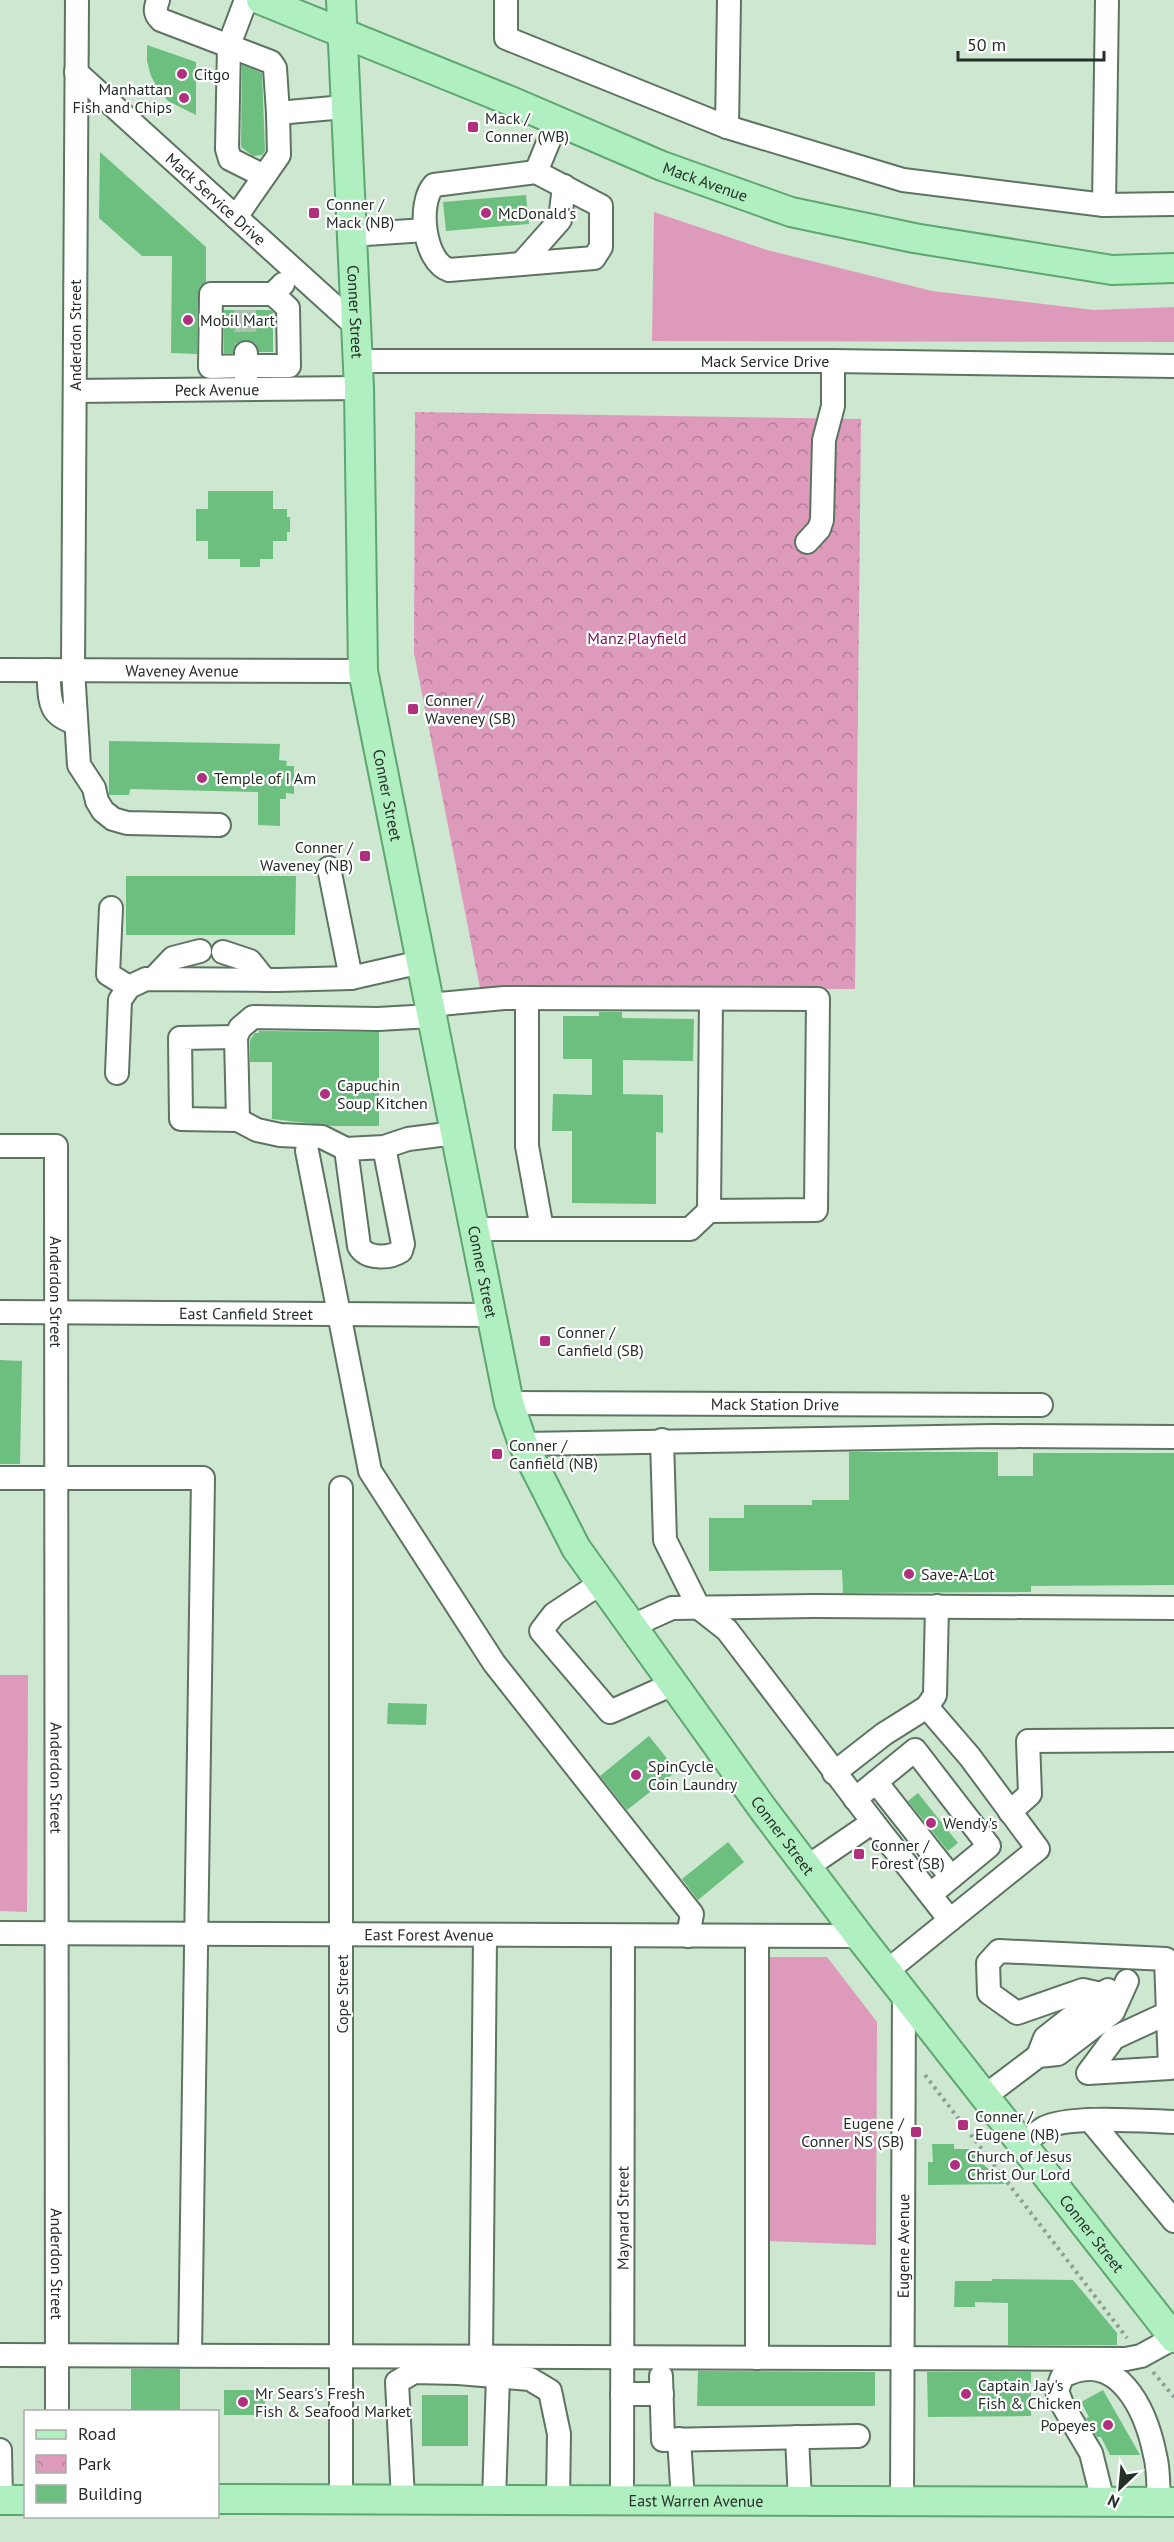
<svg xmlns="http://www.w3.org/2000/svg" width="1174" height="2542" font-family="'PT Sans',sans-serif">
	<style>
		.grass { fill: #dd9abb }
		.park { fill: url(#park-crowns) }
		.building { fill: #6dbf80 }
		.lines { fill: none; stroke-linecap: round; stroke-linejoin: round }
		.minor-tunnel { stroke: #abc2af; stroke-width: 22; stroke-dasharray: 22 11; stroke-linecap: butt }
		.minor-casing { stroke: #5d7461; stroke-width: 26 }
		.major-casing { stroke: #5ea66f; stroke-width: 32 }
		.path { stroke: #8ca090; stroke-width: 4; stroke-dasharray: 3 4.5; stroke-linecap: butt }
		.minor { stroke: #fff; stroke-width: 22 }
		.major { stroke: #b0f0c0; stroke-width: 28 }
		.poi-dot { fill: #b0307d; stroke: #fff; stroke-width: 2 }
		.labels { text-anchor: middle; dominant-baseline: central; stroke-width: 4.5; stroke-linejoin: round; paint-order: stroke }
		.poi-label { font-size: 16px; fill: #252f27; stroke: #fff; text-anchor: start }
		.street-label { font-size: 16px; fill: #252f27; stroke: #fff }
		.park-label { font-size: 16px; fill: #7b1355; stroke: #fff }
	</style>
	<defs>
		<pattern id="park-crowns" width="20" height="18" patternUnits="userSpaceOnUse" patternTransform="scale(1.5)"><rect width="20" height="18" fill="#dd9abb"/><path d="M2 6a3 3 0 1 1 6 0M12 15a3 3 0 1 1 6 0" fill="none" stroke="#b37e98"/></pattern>
	</defs>
	<rect width="100%" height="100%" fill="#cde7d1"/>
	<path class="grass" d="M654,212L767,250L932,291L1094,310L1174,307V342L652,341Z
		M0,1675H28L27,1912L0,1911Z
		M767,1957H827L877,2022L876,2245L767,2241Z"/>
	<path class="park" d="M415,412L861,419L855,989L480,988L414,653Z"/>
	<path class="building" d="M147,45L196,62V115L168,101L158,89L151,76L147,61Z
		M242,65L262,73L265,151L262,155L253,156L241,147Z
		M100,152L206,247V282L200,287L198,294L197,354L171,353L172,256H142L99,218Z
		M526,195L529,224L446,231L443,202Z
		M224,310H270L273,312V352H259L253,342L245,340L235,346L233,353H224Z
		M208,491H273V509H287V517H290V532H287V541H273V559H260V567H240V559H208V541H196V509H208Z
		M109,741L280,744L279,760L287,761L286,766H294V794L286,793V799H280V826L258,825V792L130,789L129,795H109Z
		M126,876H296L295,935H126Z
		M599,1012H622V1018L694,1019L693,1061L623,1060V1094L663,1095V1133L656,1132V1204L572,1203V1131H552L553,1094L592,1095V1059H563V1016H599Z
		M259,1031L379,1032V1126H331L272,1119V1062H250V1040L255,1033H259Z
		M0,1360L22,1361L20,1464H0Z
		M849,1452H998V1476H1033V1453H1174V1585L1031,1586V1592L843,1593L842,1570L709,1571V1518H744V1505H812V1500H849Z
		M388,1703L427,1704L426,1725L387,1724Z
		M649,1736L677,1771L627,1810L600,1776Z
		M918,1793L958,1843L948,1851L908,1801Z
		M728,1842L744,1862L698,1900L682,1879Z
		M932,2144H954V2149H972L983,2164L1005,2184L928,2185V2162H933Z
		M992,2279L1073,2280L1117,2333V2345H1008V2303L975,2302V2307H954L955,2281H992Z
		M131,2369H180V2410L131,2411Z
		M698,2371L875,2372V2406H697Z
		M927,2372H1031V2416L928,2417Z
		M224,2390H265V2415H224Z
		M1103,2390L1140,2455H1110L1101,2437H1097L1086,2418L1089,2417L1081,2402Z
		M422,2395H468V2446H422Z"/>
	<g class="lines">
		<path class="minor-tunnel" d="M245,310L246,353"/>
		<g class="minor-casing">
			<g id="minor">
				<path d="M77,0L73,670L79,765L94,788L97,801L103,811L113,819L127,823L219,825"/>
				<path d="M158,0C155,9 154,13 161,20L271,62L275,68L278,113L344,107"/>
				<path d="M246,0L229,45L227,149L230,159L264,176"/>
				<path d="M506,0V38L727,127L903,180L1104,205L1174,204"/>
				<path id="s1" d="M76,72L355,325"/>
				<path d="M727,127L729,0"/>
				<path d="M536,172L601,206V247L594,258L449,270C424,262 417,203 434,185Z"/>
				<path d="M536,172L557,121"/>
				<path d="M1104,205L1107,0"/>
				<path d="M236,217L279,155L278,113"/>
				<path d="M351,235L425,230"/>
				<path d="M521,264L560,220L564,186"/>
				<path d="M246,353V366L210,367L211,294H273"/>
				<path id="s2" d="M357,361H833L1174,366"/>
				<path d="M246,382V366H289L288,308L273,294L283,284"/>
				<path id="s3" d="M75,391L359,388"/>
				<path d="M807,542L819,529L822,520L824,440L833,406V361"/>
				<path id="s4" d="M0,670L363,671"/>
				<path d="M48,670C51,698 45,714 76,723"/>
				<path d="M329,868L351,978"/>
				<path d="M111,908L108,974L129,987"/>
				<path d="M223,952L250,961L265,980"/>
				<path d="M154,978L173,958L200,951"/>
				<path d="M527,998V1146L542,1229"/>
				<path d="M429,1005L504,998L818,999L816,1210L709,1211L690,1229H474"/>
				<path d="M236,1037L180,1038L181,1119L238,1120L257,1130L280,1135L322,1137L346,1149"/>
				<path d="M117,1073L120,1000L129,987L146,979L278,980L351,978L421,962"/>
				<path d="M238,1120L236,1037L240,1028L253,1017L378,1019L431,1016"/>
				<path id="s5" d="M0,1146H56L57,2412"/>
				<path d="M384,1147L403,1244L401,1251C389,1259 366,1259 359,1246L346,1149L384,1147L408,1139L455,1133"/>
				<path d="M307,1151L370,1471L494,1663L692,1914L688,1936"/>
				<path d="M709,1211L711,999"/>
				<path id="s6" d="M0,1312L491,1315"/>
				<path id="s7" d="M509,1403L1041,1405"/>
				<path d="M662,1440L665,1540L699,1608L727,1630L873,1822"/>
				<path d="M523,1444L994,1436L1174,1437"/>
				<path d="M0,1478H203L190,2354"/>
				<path d="M601,1583L554,1614L541,1631L610,1712L673,1684"/>
				<path d="M632,1626L672,1608L814,1606L1174,1608"/>
				<path d="M927,1707L935,1695L937,1606"/>
				<path d="M834,1773L884,1734L927,1707L970,1757L1038,1849L950,1920"/>
				<path d="M876,1782L951,1877"/>
				<path d="M855,1799L915,1750L989,1846L931,1894"/>
				<path d="M1010,1812L1030,1794L1028,1741L1174,1740"/>
				<path d="M807,1867L873,1822L950,1920L887,1971"/>
				<path id="s8" d="M0,1933L859,1936"/>
				<path d="M1101,1994L1083,1990L1017,2013L989,1993L988,1963L999,1951L1166,1959L1170,2068L1088,2073L1114,2038L1168,2013"/>
				<path d="M1038,2056L1045,2038L1101,1994L1108,1990"/>
				<path d="M985,2096L1038,2056L1058,2054L1113,2012L1127,1981"/>
				<path d="M1090,2120L1174,2221"/>
				<path d="M1022,2145C1029,2139 1037,2132 1044,2128C1068,2115 1144,2121 1174,2122"/>
				<path d="M0,2355L1126,2359L1141,2356L1174,2338"/>
				<path d="M481,2357L485,1937"/>
				<path d="M757,2358V1936"/>
				<path d="M661,2376L663,2440L858,2436"/>
				<path d="M622,2394H662"/>
				<path d="M797,2437L800,2500"/>
				<path d="M679,2439L683,2500"/>
				<path d="M0,2450L1,2500"/>
				<path d="M341,2499V1488"/>
				<path d="M403,2499L397,2382L414,2372L458,2373L530,2379L550,2391L559,2434L558,2500"/>
				<path d="M494,2500L498,2376"/>
				<path id="s9" d="M622,2500L623,1936"/>
				<path id="s10" d="M902,2501L904,1992"/>
				<path d="M1103,2501L1091,2453L1062,2404L1057,2391L1062,2377C1117,2346 1146,2410 1155,2455C1159,2470 1158,2486 1159,2502"/>
			</g>
		</g>
		<g class="major-casing">
			<g id="major">
				<path id="s11" d="M261,0L513,102L662,166L791,212L914,238L1112,270L1174,268"/>
				<path id="s12" d="M341,0L359,388L363,671L509,1403L523,1444L576,1548L763,1809L859,1936L1174,2338"/>
				<path id="s13" d="M218,2499L1174,2502"/>
				<path d="M0,2500H26"/>
			</g>
		</g>
		<path class="path" d="M925,2075L1127,2338
			M1153,2372L1174,2397"/>
		<use href="#minor" class="minor"/>
		<use href="#major" class="major"/>
	</g>
	<g class="poi-dot">
		<circle cx="182" cy="74" r="6"/>
		<circle cx="184" cy="98" r="6"/>
		<rect x="467" y="121" width="12" height="12" rx="3"/>
		<rect x="308" y="207" width="12" height="12" rx="3"/>
		<circle cx="486" cy="213" r="6"/>
		<circle cx="188" cy="320" r="6"/>
		<rect x="407" y="703" width="12" height="12" rx="3"/>
		<circle cx="202" cy="778" r="6"/>
		<rect x="359" y="850" width="12" height="12" rx="3"/>
		<circle cx="325" cy="1094" r="6"/>
		<rect x="539" y="1335" width="12" height="12" rx="3"/>
		<rect x="491" y="1448" width="12" height="12" rx="3"/>
		<circle cx="909" cy="1574" r="6"/>
		<circle cx="636" cy="1775" r="6"/>
		<circle cx="931" cy="1823" r="6"/>
		<rect x="853" y="1848" width="12" height="12" rx="3"/>
		<rect x="957" y="2119" width="12" height="12" rx="3"/>
		<rect x="910" y="2126" width="12" height="12" rx="3"/>
		<circle cx="955" cy="2165" r="6"/>
		<circle cx="966" cy="2394" r="6"/>
		<circle cx="243" cy="2402" r="6"/>
		<circle cx="1108" cy="2425" r="6"/>
	</g>
	<g class="labels">
		<g class="poi-label">
			<text x="194" y="74">Citgo</text>
			<text x="172" y="89" text-anchor="end">Manhattan<tspan x="172" dy="18">Fish and Chips</tspan></text>
			<text x="485" y="118">Mack /<tspan x="485" dy="18">Conner (WB)</tspan></text>
			<text x="326" y="204">Conner /<tspan x="326" dy="18">Mack (NB)</tspan></text>
			<text x="498" y="213">McDonald's</text>
			<text x="200" y="320">Mobil Mart</text>
			<text x="425" y="700">Conner /<tspan x="425" dy="18">Waveney (SB)</tspan></text>
			<text x="214" y="778">Temple of I Am</text>
			<text x="353" y="847" text-anchor="end">Conner /<tspan x="353" dy="18">Waveney (NB)</tspan></text>
			<text x="337" y="1085">Capuchin<tspan x="337" dy="18">Soup Kitchen</tspan></text>
			<text x="557" y="1332">Conner /<tspan x="557" dy="18">Canfield (SB)</tspan></text>
			<text x="509" y="1445">Conner /<tspan x="509" dy="18">Canfield (NB)</tspan></text>
			<text x="921" y="1574">Save-A-Lot</text>
			<text x="648" y="1766">SpinCycle<tspan x="648" dy="18">Coin Laundry</tspan></text>
			<text x="943" y="1823">Wendy's</text>
			<text x="871" y="1845">Conner /<tspan x="871" dy="18">Forest (SB)</tspan></text>
			<text x="975" y="2116">Conner /<tspan x="975" dy="18">Eugene (NB)</tspan></text>
			<text x="904" y="2123" text-anchor="end">Eugene /<tspan x="904" dy="18">Conner NS (SB)</tspan></text>
			<text x="967" y="2156">Church of Jesus<tspan x="967" dy="18">Christ Our Lord</tspan></text>
			<text x="978" y="2385">Captain Jay's<tspan x="978" dy="18">Fish &amp; Chicken</tspan></text>
			<text x="255" y="2393">Mr Sears's Fresh<tspan x="255" dy="18">Fish &amp; Seafood Market</tspan></text>
			<text x="1096" y="2425" text-anchor="end">Popeyes</text>
		</g>
		<g class="street-label">
			<text stroke="none"><textPath href="#s11" startOffset="480">Mack Avenue</textPath></text>
			<text stroke="none"><textPath href="#s1" startOffset="189">Mack Service Drive</textPath></text>
			<text stroke="none"><textPath href="#s12" startOffset="312">Conner Street</textPath></text>
			<text transform="translate(75 335) rotate(-90)">Anderdon Street</text>
			<text stroke="none"><textPath href="#s2" startOffset="408">Mack Service Drive</textPath></text>
			<text stroke="none"><textPath href="#s3" startOffset="142">Peck Avenue</textPath></text>
			<text stroke="none"><textPath href="#s4" startOffset="182">Waveney Avenue</textPath></text>
			<text stroke="none"><textPath href="#s12" startOffset="798">Conner Street</textPath></text>
			<text stroke="none"><textPath href="#s12" startOffset="1284">Conner Street</textPath></text>
			<text stroke="none"><textPath href="#s5" startOffset="202">Anderdon Street</textPath></text>
			<text stroke="none"><textPath href="#s6" startOffset="246">East Canfield Street</textPath></text>
			<text stroke="none"><textPath href="#s7" startOffset="266">Mack Station Drive</textPath></text>
			<text stroke="none"><textPath href="#s5" startOffset="688">Anderdon Street</textPath></text>
			<text stroke="none"><textPath href="#s12" startOffset="1932">Conner Street</textPath></text>
			<text stroke="none"><textPath href="#s8" startOffset="429">East Forest Avenue</textPath></text>
			<text transform="translate(342 1994) rotate(-90)">Cope Street</text>
			<text stroke="none"><textPath href="#s9" startOffset="282">Maynard Street</textPath></text>
			<text stroke="none"><textPath href="#s12" startOffset="2436">Conner Street</textPath></text>
			<text stroke="none"><textPath href="#s10" startOffset="255">Eugene Avenue</textPath></text>
			<text stroke="none"><textPath href="#s5" startOffset="1174">Anderdon Street</textPath></text>
			<text stroke="none"><textPath href="#s13" startOffset="478">East Warren Avenue</textPath></text>
		</g>
		<g class="park-label">
			<text x="637" y="638">Manz Playfield</text>
		</g>
	</g>
	<rect x="24" y="2410" width="195" height="108" fill="#ffffff" stroke="#a8aca9" stroke-width="1.5"/>
	<rect x="36" y="2430" width="30" height="9" fill="#b0f0c0" stroke="#a8aca9" stroke-width="1.5"/>
	<text x="78" y="2440" font-size="18" fill="#252f27">Road</text>
	<rect x="36" y="2455" width="30" height="18" fill="url(#park-crowns)" stroke="#a8aca9" stroke-width="1.5"/>
	<text x="78" y="2470" font-size="18" fill="#252f27">Park</text>
	<rect x="36" y="2485" width="30" height="18" fill="#6dbf80" stroke="#a8aca9" stroke-width="1.5"/>
	<text x="78" y="2500" font-size="18" fill="#252f27">Building</text>
	<g transform="translate(1120 2488) rotate(206)" stroke="#ffffff" stroke-width="4.5" paint-order="stroke">
	<path d="M0-4.5L10 22L0 15L-10 22Z" fill="#252f27"/>
	<text y="-9" font-size="16" font-weight="bold" text-anchor="middle" fill="#252f27">N</text>
	</g>
	<path d="M958 51v9h146v-9" fill="none" stroke="#252f27" stroke-width="3"/>
	<text x="967" y="51" font-size="18" fill="#252f27" stroke="#ffffff" stroke-width="4.5" paint-order="stroke">50 m</text>
</svg>
